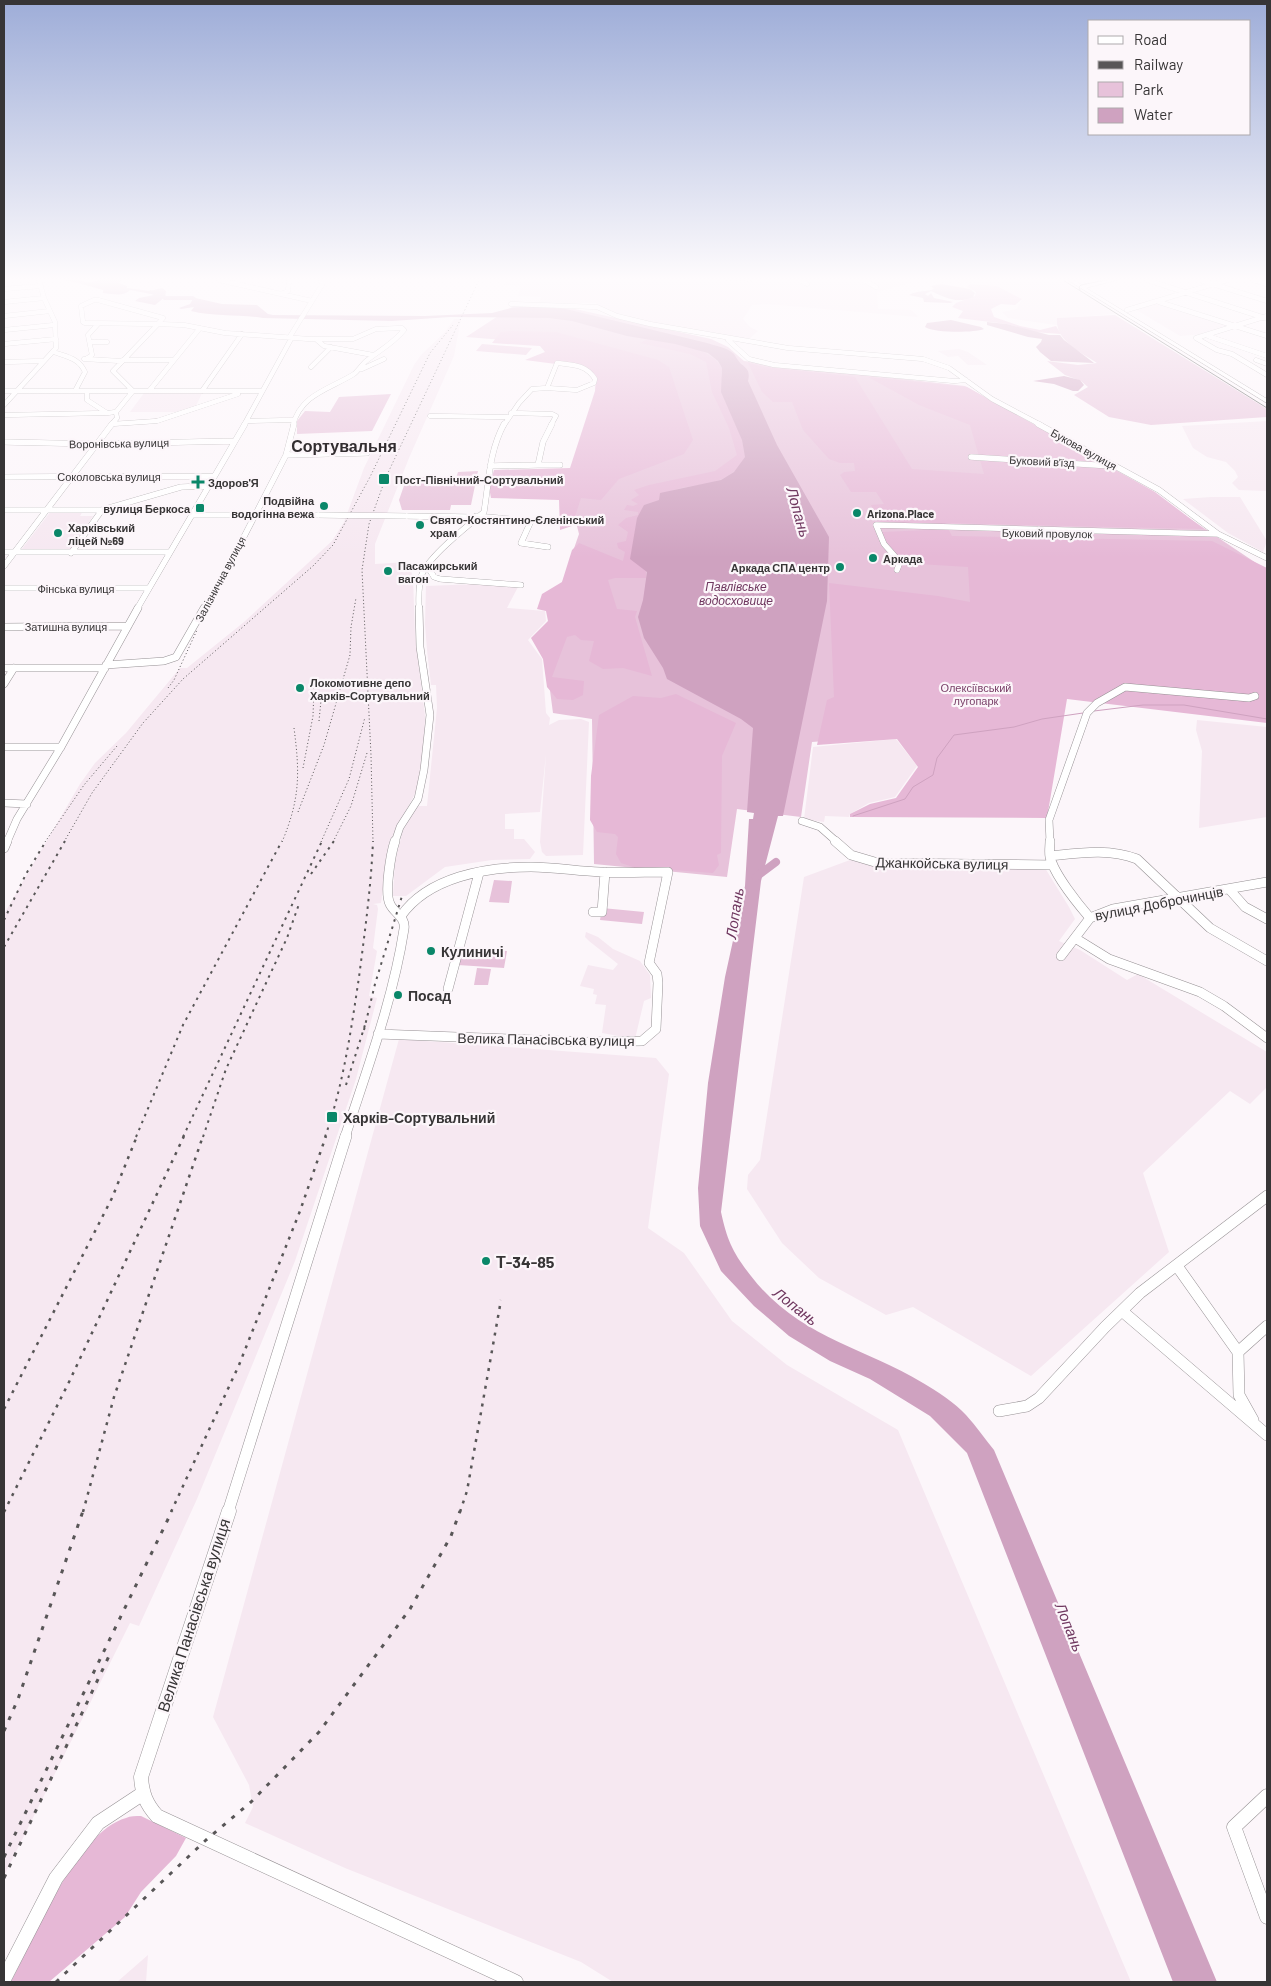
<svg xmlns="http://www.w3.org/2000/svg" width="1271" height="1986" font-family="Barlow,sans-serif">
	<style>
		.built { fill: #f6e8f1 }
		.green { fill: #e7c2da }
		.forest { fill: #e6b8d6 }
		.water { fill: #cfa2c0 }
		.lines { fill: none; stroke-linecap: round; stroke-linejoin: round }
		.stream { stroke: #cfa2c0; stroke-width: 1 }
		.canal { stroke: #cfa2c0; stroke-width: 8 }
		.river { fill: #cfa2c0; fill-rule: evenodd }
		.minor-far5-casing { stroke: #969194; stroke-width: 5 }
		.minor-far4-casing { stroke: #969194; stroke-width: 6 }
		.minor-far3-casing { stroke: #969194; stroke-width: 8 }
		.minor-far2-casing { stroke: #969194; stroke-width: 10 }
		.minor-far1-casing { stroke: #969194; stroke-width: 12 }
		.minor-casing { stroke: #969194; stroke-width: 15 }
		.major-casing { stroke: #969194; stroke-width: 1 }
		.minor-far5 { stroke: #fff; stroke-width: 4.5 }
		.minor-far4 { stroke: #fff; stroke-width: 5.5 }
		.minor-far3 { stroke: #fff; stroke-width: 7 }
		.minor-far2 { stroke: #fff; stroke-width: 9 }
		.minor-far1 { stroke: #fff; stroke-width: 11 }
		.minor { stroke: #fff; stroke-width: 14 }
		.major { fill: #fff; fill-rule: evenodd }
		.tram { stroke: #585657; stroke-width: 1 }
		.rail-far3 { stroke: #585657; stroke-width: 1; stroke-dasharray: 1 2.5; stroke-linecap: butt }
		.rail-far2 { stroke: #585657; stroke-width: 2; stroke-dasharray: 2.5 5; stroke-linecap: butt }
		.rail-far1 { stroke: #585657; stroke-width: 2.5; stroke-dasharray: 3 6; stroke-linecap: butt }
		.rail { stroke: #585657; stroke-width: 3; stroke-dasharray: 4 8; stroke-linecap: butt }
		.minor-bridge-casing { stroke: #969194; stroke-width: 6; stroke-linecap: butt }
		.minor-bridge { stroke: #fff; stroke-width: 5.5 }
		.poi-dot { fill: #0a8769; stroke: #fcf6fa; stroke-width: 2 }
		.labels { text-anchor: middle; dominant-baseline: central; stroke-width: 4.5; stroke-linejoin: round; paint-order: stroke }
		.far-street-label { font-size: 11px; fill: #373536; stroke: #fcf6fa }
		.far-poi-label { font-size: 11px; font-weight: bold; fill: #373536; stroke: #fcf6fa; text-anchor: start }
		.far-park-label { font-size: 11px; fill: #7a4169; stroke: #fcf6fa }
		.far-water-label { font-size: 12px; font-style: italic; fill: #6f375f; stroke: #fcf6fa }
		.street-label { font-size: 14px; fill: #373536; stroke: #fcf6fa }
		.poi-label { font-size: 14px; font-weight: bold; fill: #373536; stroke: #fcf6fa; text-anchor: start }
		.water-label { font-size: 15px; font-style: italic; fill: #6f375f; stroke: #fcf6fa }
		.far-district-label { font-size: 16px; font-weight: bold; fill: #322d30; stroke: #fcf6fa }
		.near-poi-label { font-size: 16px; font-weight: bold; fill: #373536; stroke: #fcf6fa; text-anchor: start }
		.near-street-label { font-size: 16px; fill: #373536; stroke: #fcf6fa }
	</style>
	<rect width="100%" height="100%" fill="#fcf6fa"/>
	<path class="built" d="M505,280H922L877,292L878,309L911,310L918,316L917,317L767,304L752,305L743,319L750,327L758,331L750,338H741L657,324L616,313L600,307L596,303H539L541,297L518,296L521,286L503,285Z
		M950,280H1061L1115,314L1057,318L1061,324L1056,325L1008,318L1002,312L1017,309L1022,299L998,286Z
		M1158,303L1231,326L1204,334L1180,336L1135,309Z
		M454,319H461L454,356L409,458L375,544V564L408,562L413,577L415,636L425,716L424,752L422,772L417,790L389,843L381,903L373,904L377,905L378,909L373,948L377,951L369,996L377,998L356,1079L295,1261L197,1499L139,1626L130,1623L4,1876V914L80,784L95,763L126,733L180,668H187L244,622L332,541L344,522L364,468L414,365L421,355L445,332Z
		M959,349L968,352L987,365H968L958,356L948,357L938,351Z
		M144,393H202L196,406L176,412H130Z
		M1267,421V491L1239,490L1232,483L1238,477L1235,471L1226,462L1207,457L1193,448L1182,426Z
		M1211,497H1240L1267,541L1263,552L1228,533L1183,499Z
		M51,511H83L80,516H93L69,551L21,550Z
		M478,584L518,587L507,608L545,611L546,621L528,640L542,659L546,713L550,718L549,725L559,720L581,719L589,722L583,855L546,856L542,852L540,842L546,754L540,812L505,814V829H514V839H524L535,852L530,859L492,860L445,867L406,896H393L395,861L403,830L417,806H427L437,708L436,685H431L427,650L425,624L426,586Z
		M1197,720L1267,727V817L1199,828L1202,751L1196,730Z
		M896,739L917,766L895,797L869,803L850,814L849,817L825,816L824,822L804,819L813,747Z
		M850,860L885,867L1045,868L1069,907L1075,919L1059,941L1080,950L1127,980L1138,974L1267,1052V1087L1250,1104L1230,1091L1143,1173L1169,1252L1031,1376L913,1307L886,1315L819,1278L782,1243L747,1189L748,1175L760,1160L804,877Z
		M586,932L598,937L613,949L640,961L650,975L651,998L644,1001L635,1039L602,1033L606,1005L595,1004L597,995L593,994L594,989L580,986L588,965L613,970L618,964L589,941L585,937Z
		M399,1039L656,1058L669,1074L648,1228L684,1253L732,1321L787,1365L898,1430L1131,1982H613L581,1962L345,1868L245,1823L253,1807L249,1785L213,1717Z
		M148,1955L146,1982H117Z"/>
	<path class="green" d="M515,305L575,309L711,339L728,347L744,361L965,386L1150,492L1265,569L1267,574L1049,698L902,735L812,742L801,817L737,809L727,877L594,864L592,719L553,713L543,638L579,534L570,498L604,373L541,343L466,337Z
		M1115,315L1267,409V417L1151,425L1109,417L1074,395L1088,387L1081,381L1065,375L1047,361L1078,365L1097,363C1081,352 1055,341 1057,318Z
		M482,344L532,348L526,355L476,351Z
		M391,394L372,431L297,434V421L305,411L330,412L339,397Z
		M478,471L471,505H451L450,510H402L399,500L407,477L456,478L458,472Z
		M494,880L512,881L509,903L489,902Z
		M602,908L644,912L642,924L600,920Z
		M461,949L507,951L504,968L458,965Z
		M477,968L491,969L488,985H474Z"/>
	<path class="forest" d="M970,284L997,286L1022,299L1015,305L1001,304L991,309L994,317L1020,326L1040,330L1056,326L1061,334L1034,332L1007,324L958,318L963,311L952,307L956,303L975,296L976,292L967,287Z
		M512,331L556,332L658,360L669,367L693,440L684,454L619,479L601,500L581,498L572,526L560,530L559,500L491,498L489,487L494,470L570,468L595,391L596,376L579,367L525,360L545,352L540,346L492,343L501,332Z
		M648,339C673,344 708,345 722,368L721,375L742,440L745,457C742,462 738,469 733,472C712,490 680,481 659,498L660,500L644,505L646,578H615L608,580L617,609L637,611L635,617L652,676L623,668L603,669L589,661L594,641L581,640L575,635L567,637L552,677L584,681L583,695L573,700L557,699L547,687L543,659L531,638L548,621L546,611L537,609L542,594L562,582L572,550L579,543L623,561L625,552L618,548L617,543L626,541L628,532L618,525L626,518L638,515V512L624,510L627,505L633,506L638,504L631,500L639,495L634,490L649,485L715,471L737,455L729,428L712,392L706,362L690,354L640,343Z
		M748,363L765,367L855,377L912,469L984,474L970,425L919,405L868,377L967,387L1155,492L1204,529L945,523L952,536L1212,541L1267,568V723L1067,699L1047,818L850,817V814L870,804L896,798L918,767L897,739L817,745L827,700L834,697L829,583L938,596L970,602L968,567L919,564L901,560L881,534L882,532L929,530L927,526L885,525L880,522L871,505L884,504L876,492H851L840,475L844,472L855,471L854,463H840L829,459L803,430L792,402H773L762,392Z
		M676,694L736,723L722,756L721,853L717,855L719,865L713,873L633,867L621,863L616,854L618,837L615,834L597,832L590,820L591,776L599,715L633,696L661,698Z
		M141,1816L186,1838L176,1856L141,1892L125,1917L49,1982H11C34,1939 76,1832 126,1818C130,1816 136,1816 141,1816Z"/>
	<path class="water" d="M100,280H121L119,283L127,286V288L150,291L162,288L166,291L165,297L155,305L135,301L139,298L154,295L151,294L130,290C123,297 114,294 103,293V290L82,284Z
		M941,284L970,289L975,293L973,297C957,304 946,298 931,291L925,294L928,296L931,293L934,298L953,302L950,303L924,302L923,298L909,295C917,290 927,292 934,289L931,286Z
		M191,297L222,304L257,305L268,314L273,315L425,316L492,313L511,308L530,306L566,309L707,343C715,346 727,347 734,354C736,357 738,361 741,364C748,369 750,372 748,381L777,445L829,537L827,601L783,816H778L761,881L721,1212C727,1240 733,1253 751,1276C798,1337 861,1346 923,1383C937,1391 955,1403 966,1415C976,1426 985,1439 994,1450L1217,1982H1173L967,1453L930,1416L870,1379L830,1361L789,1336L754,1306L721,1271L700,1226L698,1188L708,1083L725,977L745,886L749,819H753L754,813L747,812L753,728L741,719L667,679L663,668L644,638L638,617L643,600L647,572L630,559L637,518L644,505L659,500L660,493L721,480L734,472L745,457L742,440L721,392L722,368L718,361L708,353L675,344L627,336L572,321L549,318L450,317L392,321L263,318C239,314 214,317 191,311L194,307L181,309L179,308L190,304L193,299L175,298Z
		M951,320L981,327L984,329C973,333 935,333 925,327L927,323Z
		M987,322L1007,324L1049,335H1060L1064,340L1094,363L1051,361L1040,352L1036,347L1041,342L1042,339L1028,337L987,325Z
		M1064,376L1080,380L1084,385L1078,391H1073L1054,384L1033,381Z"/>
	<g class="lines">
		<path class="stream" d="M1094,711L1143,705H1184L1267,719
			M853,816L905,799L913,787L933,775L937,758L954,735L1014,727L1042,719L1083,713"/>
		<path class="canal" d="M756,877L776,862"/>
		<path class="river" d="M63,280H77L101,285L98,287Z
			M150,290L163,293L166,296H193L196,298L193,300H164L159,295L148,293Z"/>
		<g class="minor-far5-casing">
			<path id="minor-far5" d="M219,280L312,301
				M800,280L807,284
				M864,280L876,287
				M1147,280L1265,318
				M1200,280L1267,301
				M1253,280L1267,284
				M4,289L40,286
				M281,294L288,291L289,280
				M94,300H98L163,318L158,324L85,323L83,322L81,306Z
				M4,302L44,298
				M1159,302L1267,336
				M511,304L597,307L617,316L650,324L788,348L923,359L949,368L992,399L1041,425
				M1127,310L1227,280
				M4,316L50,311
				M1267,316L1196,338L1217,350L1232,354L1267,375
				M158,324L184,325L225,333L309,339H353L376,329L402,328L404,330C393,344 378,351 365,362C361,366 358,371 354,374C330,389 301,394 293,425
				M4,330L54,325
				M1208,336L1267,356
				M289,338L322,285L321,280
				M317,340L324,346L373,355
				M728,340L749,359L774,365L954,381L966,380
				M90,342H107
				M4,344L56,339
				M54,352C67,357 79,358 85,372L75,391
				M84,359L121,361
				M86,359L92,355L88,335L98,324
				M123,360H173
				M1256,360L1267,364
				M4,362L44,361
				M557,363C572,365 586,364 595,379L594,383L577,390L547,388Z
				M311,367L331,347
				M362,369L384,359
				M4,391H261
				M87,391V400L107,413L116,412L117,418L111,425
				M149,391L200,328
				M202,391L242,334
				M4,405L56,348L55,322L44,298L39,280
				M116,412L133,391L113,371L158,324
				M511,413L552,414L556,416L551,425
				M4,415L107,413
				M430,416L507,417
				M247,421L294,420
				M112,424L157,421L238,394
				M244,425L291,339L289,338
				M504,425L519,403L532,389L547,388"/>
		</g>
		<g class="minor-far4-casing">
			<path id="minor-far4" d="M1038,424L1159,490L1218,534L1267,558
				M4,442L96,444L235,441
				M286,455L367,453
				M971,457L1111,466
				M538,465H560
				M490,466L538,465L543,442L552,424
				M4,477L214,476
				M4,510H102L71,553
				M102,510L181,487L208,486
				M191,515H319
				M406,516L469,517L473,521
				M476,516L531,521L521,543L548,547
				M4,552H169
				M4,566L112,424
				M428,567L434,577L440,579L521,585
				M897,570L900,562L884,544L876,525L1218,534
				M4,588H149
				M137,609L245,424
				M204,609L232,560L286,455L294,424
				M419,609C419,599 418,587 421,577C426,558 468,526 484,512C489,481 489,452 504,424"/>
		</g>
		<g class="minor-far3-casing">
			<path id="minor-far3" d="M4,627L128,626
				M106,665L164,661L176,657L204,608
				M4,668H105
				M4,684L14,668
				M4,747H61
				M4,803L27,804
				M802,821L820,827L837,842
				M7,842L17,819L61,747L138,608
				M395,842L400,827L418,799L424,770L430,715L420,647L419,608
				M1050,842L1049,820L1087,713L1097,703L1125,687L1249,698L1255,696"/>
		</g>
		<g class="minor-far2-casing">
			<path id="minor-far2" d="M835,841L851,855L878,863L1053,865
				M1050,841C1050,846 1049,852 1050,857C1054,874 1078,904 1090,918
				M4,848L7,841
				M1050,856C1079,853 1109,848 1137,859L1210,928L1267,961
				M1229,889L1245,907L1267,919
				M593,912H602L605,872
				M1090,918L1113,909L1267,882
				M1075,938L1109,959L1200,992L1224,1006L1267,1038
				M1061,956L1090,918
				M448,989L479,873
				M378,1034L586,1042L642,1041L656,1029L658,983L657,974L649,963L668,872C645,872 622,873 600,872C577,871 554,867 531,867C486,867 428,877 401,916
				M345,1137C367,1069 393,1000 404,929C406,917 394,913 390,904C384,893 391,853 395,841"/>
		</g>
		<g class="minor-far1-casing">
			<path id="minor-far1" d="M1177,1266L1238,1352L1239,1395L1253,1420
				M1122,1311L1267,1435
				M1238,1352L1267,1326
				M999,1411L1027,1406L1039,1398L1105,1327L1140,1293L1267,1196
				M228,1512L346,1136"/>
		</g>
		<g class="minor-casing">
			<path id="minor" d="M229,1511L141,1777C142,1793 146,1804 157,1816L516,1982
				M1267,1796L1234,1827L1267,1917
				M4,1979L56,1878L98,1823L142,1794"/>
		</g>
		<g class="major-casing">
			<path id="major" d="M1068,280H1073L1082,285L1108,280H1117L1086,288L1267,399V403Z"/>
		</g>
		<use href="#minor-far5" class="minor-far5"/>
		<use href="#minor-far4" class="minor-far4"/>
		<use href="#minor-far3" class="minor-far3"/>
		<use href="#minor-far2" class="minor-far2"/>
		<use href="#minor-far1" class="minor-far1"/>
		<use href="#minor" class="minor"/>
		<use href="#major" class="major"/>
		<path class="tram" d="M1063,280L1267,408
			M1080,290L1079,287L1081,285L1105,280"/>
		<path class="rail-far3" d="M726,280L753,281
			M168,688L174,680L197,630
			M319,721L322,690
			M303,768L313,716L314,688
			M298,812L324,745L350,655L351,627L356,598
			M45,842L84,785L117,746
			M64,842L92,793L143,723L183,679L313,566L333,545L370,477L430,353L453,325
			M282,842C300,799 300,774 294,728
			M321,842L349,779L365,717
			M333,842L351,806L367,753
			M373,842L371,755L362,570L369,524L386,477L479,280"/>
		<path class="rail-far2" d="M311,874L334,841
			M4,920L26,874L46,841
			M4,947L65,841
			M364,1030L375,984L402,896
			M346,1085L365,1025
			M136,1137L183,1025L282,841
			M183,1137L322,841
			M203,1137L226,1069L287,938L299,904
			M325,1137C343,1086 351,1031 359,977C365,931 371,887 373,841"/>
		<path class="rail-far1" d="M4,1409L112,1198L137,1136
			M4,1512L70,1380L184,1136
			M83,1512L114,1397L203,1136
			M171,1512L239,1365L300,1211L326,1136
			M460,1512L467,1491L501,1300"/>
		<path class="rail" d="M4,1731L18,1699L83,1511
			M4,1857L172,1511
			M4,1878L109,1656
			M56,1982L206,1840L251,1802L319,1732L410,1609L451,1536L460,1511"/>
		<g class="minor-bridge-casing">
			<path id="minor-bridge" d="M319,515L406,516"/>
		</g>
		<use href="#minor-bridge" class="minor-bridge"/>
	</g>
	<linearGradient id="sky" x2="0" y2="1"><stop stop-color="#9eadd8"/><stop offset="0.5" stop-color="#fefbfd"/><stop offset="1" stop-color="#fefbfd" stop-opacity="0"/></linearGradient>
	<rect width="1271" height="558" fill="url(#sky)"/>
	<g class="poi-dot">
		<rect x="378" y="473" width="12" height="12" rx="2.5"/>
		<path d="M195.5 474.5h5v5h5v5h-5v5h-5v-5h-5v-5h5z"/>
		<circle cx="324" cy="506" r="5"/>
		<rect x="195" y="503" width="10" height="10" rx="2.5"/>
		<circle cx="857" cy="513" r="5"/>
		<circle cx="420" cy="525" r="5"/>
		<circle cx="58" cy="533" r="5"/>
		<circle cx="873" cy="558" r="5"/>
		<circle cx="840" cy="567" r="5"/>
		<circle cx="388" cy="571" r="5"/>
		<circle cx="300" cy="688" r="5"/>
		<circle cx="431" cy="951" r="5"/>
		<circle cx="398" cy="995" r="5"/>
		<rect x="326" y="1111" width="12" height="12" rx="2.5"/>
		<circle cx="486" cy="1261" r="5"/>
	</g>
	<g class="labels">
		<g class="far-street-label">
			<text transform="translate(119 443) rotate(-1)">Воронівська вулиця</text>
			<text transform="translate(1084 449) rotate(29)">Букова вулиця</text>
			<text transform="translate(1042 461) rotate(3)">Буковий в'їзд</text>
			<text x="109" y="476">Соколовська вулиця</text>
			<text transform="translate(1047 533) rotate(1)">Буковий провулок</text>
			<text transform="translate(220 579) rotate(-62)">Залізнична вулиця</text>
			<text x="76" y="588">Фінська вулиця</text>
			<text x="66" y="626">Затишна вулиця</text>
		</g>
		<g class="far-poi-label">
			<text x="395" y="479">Пост-Північний-Сортувальний</text>
			<text x="208" y="482">Здоров'Я</text>
			<text x="314" y="500" text-anchor="end">Подвійна<tspan x="314" dy="13">водогінна вежа</tspan></text>
			<text x="190" y="508" text-anchor="end">вулиця Беркоса</text>
			<text x="867" y="513">Arizona.Place</text>
			<text x="430" y="519">Свято-Костянтино-Єленінський<tspan x="430" dy="13">храм</tspan></text>
			<text x="68" y="527">Харківський<tspan x="68" dy="13">ліцей №69</tspan></text>
			<text x="883" y="558">Аркада</text>
			<text x="398" y="565">Пасажирський<tspan x="398" dy="13">вагон</tspan></text>
			<text x="830" y="567" text-anchor="end">Аркада СПА центр</text>
			<text x="310" y="682">Локомотивне депо<tspan x="310" dy="13">Харків-Сортувальний</tspan></text>
		</g>
		<g class="far-park-label">
			<text x="976" y="687">Олексіївський<tspan x="976" dy="13">лугопарк</tspan></text>
		</g>
		<g class="far-water-label">
			<text x="736" y="586">Павлівське<tspan x="736" dy="14">водосховище</tspan></text>
		</g>
		<g class="street-label">
			<text transform="translate(942 863) rotate(1)">Джанкойська вулиця</text>
			<text transform="translate(1159 903) rotate(-11)">вулиця Доброчинців</text>
			<text transform="translate(546 1039) rotate(1)">Велика Панасівська вулиця</text>
		</g>
		<g class="poi-label">
			<text x="441" y="951">Кулиничі</text>
			<text x="408" y="995">Посад</text>
			<text x="343" y="1117">Харків-Сортувальний</text>
		</g>
		<g class="water-label">
			<text transform="translate(799 512) rotate(74)">Лопань</text>
			<text transform="translate(734 913) rotate(-81)">Лопань</text>
			<text transform="translate(796 1306) rotate(38)">Лопань</text>
			<text transform="translate(1070 1627) rotate(68)">Лопань</text>
		</g>
		<g class="far-district-label">
			<text x="344" y="445">Сортувальня</text>
		</g>
		<g class="near-poi-label">
			<text x="496" y="1261">Т-34-85</text>
		</g>
		<g class="near-street-label">
			<text transform="translate(193 1615) rotate(-72)">Велика Панасівська вулиця</text>
		</g>
	</g>
	<rect width="1271" height="1986" fill="none" stroke="#373536" stroke-width="10"/>
	<rect x="1088" y="20" width="162" height="115" fill="#fcf6fa" stroke="#ada9ac"/>
	<rect x="1098" y="36" width="25" height="8" fill="#ffffff" stroke="#ada9ac"/>
	<text x="1134" y="45" font-size="15" fill="#373536">Road</text>
	<rect x="1098" y="61" width="25" height="8" fill="#585657" stroke="#ada9ac"/>
	<text x="1134" y="70" font-size="15" fill="#373536">Railway</text>
	<rect x="1098" y="82" width="25" height="15" fill="#e7c2da" stroke="#ada9ac"/>
	<text x="1134" y="95" font-size="15" fill="#373536">Park</text>
	<rect x="1098" y="108" width="25" height="15" fill="#cfa2c0" stroke="#ada9ac"/>
	<text x="1134" y="120" font-size="15" fill="#373536">Water</text>
</svg>
